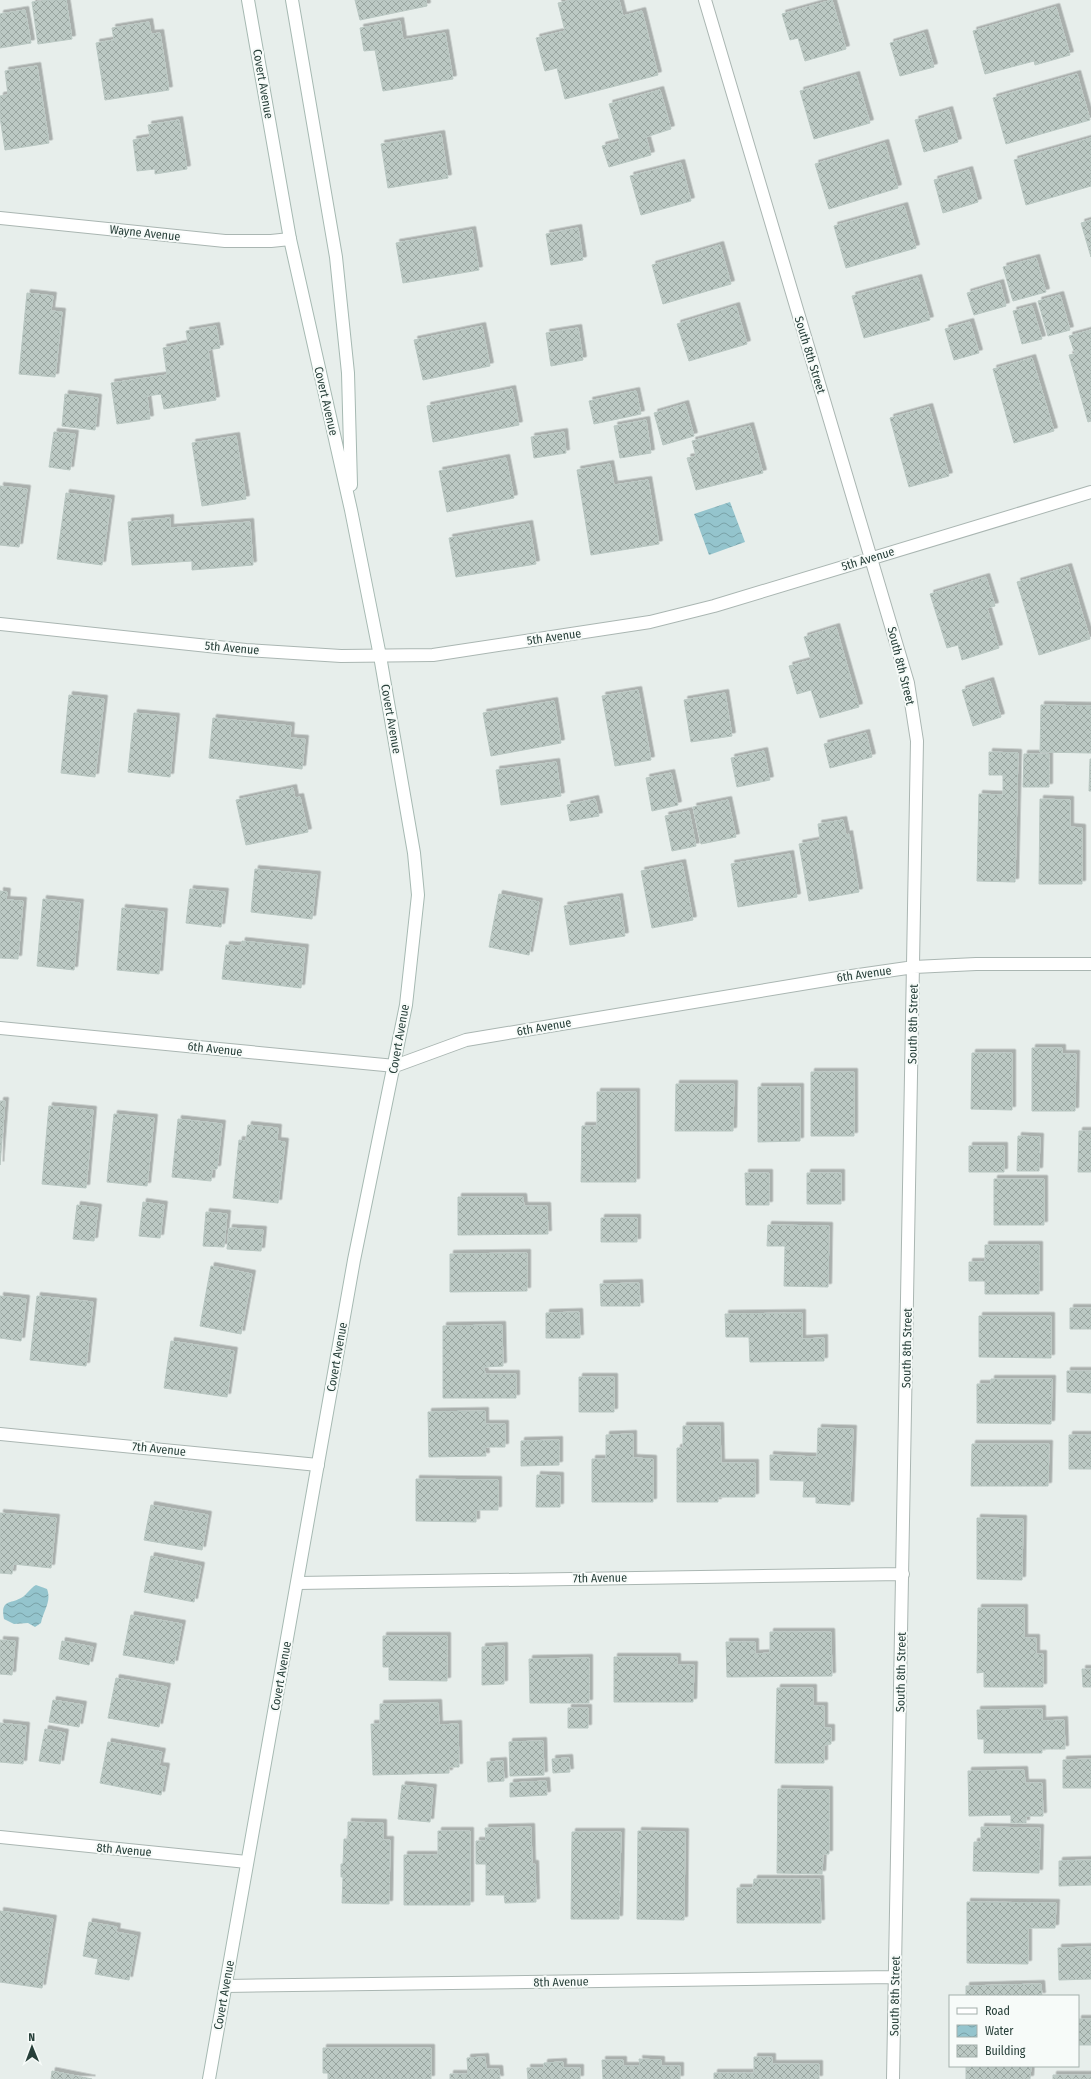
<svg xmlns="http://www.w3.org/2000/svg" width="1091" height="2079" font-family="'Fira Sans Condensed',sans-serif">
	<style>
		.water { fill: url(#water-waves) }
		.building { fill: url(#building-cross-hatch); stroke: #b9c7c2; filter: url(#shadow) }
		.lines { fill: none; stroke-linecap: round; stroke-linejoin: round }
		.minor-casing { stroke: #aab6b2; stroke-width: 14 }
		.secondary-casing { stroke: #a6b9b2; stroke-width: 14 }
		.minor { stroke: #fff; stroke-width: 12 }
		.secondary { stroke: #fff; stroke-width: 12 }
		.labels { text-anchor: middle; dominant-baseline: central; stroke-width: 4; stroke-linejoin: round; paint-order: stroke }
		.street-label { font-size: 12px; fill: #273f39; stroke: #f7fbf9 }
	</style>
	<defs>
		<pattern id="water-waves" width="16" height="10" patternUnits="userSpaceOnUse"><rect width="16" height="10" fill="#94c4cd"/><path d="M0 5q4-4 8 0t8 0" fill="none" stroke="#79a1a7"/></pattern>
		<pattern id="building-cross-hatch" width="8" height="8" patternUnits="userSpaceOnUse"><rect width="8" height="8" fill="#bcc9c4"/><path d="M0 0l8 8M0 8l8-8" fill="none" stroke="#99a5a0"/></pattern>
		<filter id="shadow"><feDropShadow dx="3.5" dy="-3.5" stdDeviation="0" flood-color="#0004"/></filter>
	</defs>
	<rect width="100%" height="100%" fill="#e7eeeb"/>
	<path class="water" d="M730,502L745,542L709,555L694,514Z
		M36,1585L47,1589C52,1602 43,1611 41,1623L35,1627L28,1623L14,1624L4,1619C0,1599 11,1604 21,1598C27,1595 30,1588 36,1585Z"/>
	<path class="building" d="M50,0H66L72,39L38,44L32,2Z
		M355,0H426L427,6L360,20Z
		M572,0H619L623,16L642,11L658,75L565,99L557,68L545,71L536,38L565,31L558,3Z
		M832,0L846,49L805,61L798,38L790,40L782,14Z
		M1056,7L1070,55L1035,65L1034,61L985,74L973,31Z
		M25,10L31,43L0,48V14Z
		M400,21L403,40L445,33L453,79L383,91L375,50L364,51L360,28Z
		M149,22L151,34L160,33L169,90L105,100L96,43L114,40L112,28Z
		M924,33L934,67L900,76L890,43Z
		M37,66L49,143L5,150L0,117V96L8,95L5,71Z
		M1077,74L1090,120L1006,144L993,98Z
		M856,75L870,123L814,139L800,91Z
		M660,90L671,129L646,137L651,155L609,167L602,146L620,141L609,104Z
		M949,110L958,142L924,152L915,120Z
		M179,120L187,169L155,174V169L137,171L133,140L150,137L148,125Z
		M441,134L448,178L388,188L381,144Z
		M1091,138V186L1026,205L1014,160Z
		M885,143L898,188L829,209L815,164Z
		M681,163L691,201L641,215L630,176Z
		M969,170L978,202L943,213L934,180Z
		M904,206L916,248L846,268L834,226Z
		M1091,220V257L1081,223Z
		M578,228L583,260L551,265L546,234Z
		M472,230L479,270L403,283L396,243Z
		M720,245L731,284L663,304L652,265Z
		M1036,258L1046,292L1013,301L1003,267Z
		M918,278L930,320L864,338L852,296Z
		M1000,283L1006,306L974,315L967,293Z
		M27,293L53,296L51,311L62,312L55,377L19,374Z
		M1060,295L1070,330L1048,336L1038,301Z
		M736,306L747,344L689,361L677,324Z
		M1032,306L1042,339L1022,344L1013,311Z
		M970,322L979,353L954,360L945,329Z
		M216,326L220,348L208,350L216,400L164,409L161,394L147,396L150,419L117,424L111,383L167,375L163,348L188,343L186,331Z
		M482,326L490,366L423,380L414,340Z
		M578,328L583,360L551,366L546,333Z
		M1091,330V421L1088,422L1069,355L1075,354L1069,336Z
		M1032,358L1054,431L1014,443L993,369Z
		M512,389L519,425L433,442L427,406Z
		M636,391L641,414L594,424L589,401Z
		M65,394L98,398L95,430L62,426Z
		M685,404L694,436L663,445L654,413Z
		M929,407L949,476L909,487L890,418Z
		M646,420L651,453L620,458L614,426Z
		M750,426L763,473L696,490L687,458L696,456L692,441Z
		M54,432L75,434L70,470L49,467Z
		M564,432L566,453L534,458L531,437Z
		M236,436L246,499L202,506L192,443Z
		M506,458L514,498L447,512L439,471Z
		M610,464L614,485L648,480L659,544L591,555L577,470Z
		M0,486L27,489L19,547L0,545Z
		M66,493L111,499L102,565L57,559Z
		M170,518V528L250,522L253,565L192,570V561L132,565L128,522Z
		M529,524L536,564L456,577L449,538Z
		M1068,567L1090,639L1039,655L1017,582Z
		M986,577L995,606L987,608L999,648L962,660L958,645L947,648L930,594Z
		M836,627L859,707L820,718L811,690L797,694L789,666L811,660L804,637Z
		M990,681L1001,717L973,726L962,690Z
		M638,690L651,760L615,766L602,696Z
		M725,693L732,736L691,742L684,700Z
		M69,695L104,699L95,777L61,773Z
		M554,701L561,743L491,756L483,713Z
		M1041,705L1091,706V753L1040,752Z
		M134,713L176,717L170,777L128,772Z
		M213,718L291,726L290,738L305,739L302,769L209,758Z
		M866,733L872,757L830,768L824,744Z
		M764,751L770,780L737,787L731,758Z
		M989,752L1018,753L1015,882L977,881L979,794L1003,795V775H989Z
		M1024,754H1049V787H1023Z
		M1090,759H1091V791H1089Z
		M556,762L561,796L501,805L496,770Z
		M671,773L678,805L652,811L646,778Z
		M293,788L295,798L300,797L308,832L246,845L236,800Z
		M595,799L599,816L570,821L567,805Z
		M1040,799L1070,800V827L1082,828V884H1039Z
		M728,800L736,837L701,844L693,807Z
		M689,811L696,846L672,851L665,816Z
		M843,820L846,835L849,834L859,892L809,901L799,844L820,840L818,824Z
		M790,854L797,897L738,907L731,864Z
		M682,863L693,920L652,928L641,871Z
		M255,869L317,875L312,919L251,912Z
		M190,889L225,892L221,927L186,923Z
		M0,891L7,892L6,900L23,901L18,959L0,958Z
		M499,894L539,902L529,955L489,947Z
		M619,897L625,936L570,945L564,906Z
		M43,899L80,903L74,970L37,966Z
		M122,908L164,912L159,974L117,970Z
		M242,941L305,948L301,988L222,979L226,945L241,946Z
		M1032,1048H1062V1054H1076L1075,1111H1032Z
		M972,1053H1012V1110L971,1109Z
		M811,1072H854V1136H811Z
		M676,1084H734L733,1131H675Z
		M758,1087H800V1141L758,1142Z
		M597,1092H636V1182H581L582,1126H597Z
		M0,1101H5L0,1165Z
		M49,1106L93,1110L86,1188L42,1184Z
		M114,1114L154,1118L147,1186L107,1182Z
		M178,1119L222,1124L217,1169H212L211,1181L172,1177Z
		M248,1125L278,1128L277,1141L285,1142L278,1203L233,1198L239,1140L246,1141Z
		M1079,1131H1091V1172H1078Z
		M1018,1136L1040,1137L1039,1171H1017Z
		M969,1146H1004V1172H969Z
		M745,1173H769V1205H746Z
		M807,1173H841V1204H807Z
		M994,1179H1044V1225H994Z
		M458,1197H523L524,1206H547L548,1234L458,1235Z
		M143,1202L164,1205L160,1238L139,1236Z
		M77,1205L98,1208L94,1241L73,1239Z
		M206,1212L227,1214L224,1247L203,1246Z
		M601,1218H637V1242H601Z
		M768,1225L829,1226L828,1287L784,1286L785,1246H767Z
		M229,1228L263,1230L261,1251L227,1249Z
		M985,1245H1039V1294H985V1281H969V1262H985Z
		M527,1253V1291L450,1292V1254Z
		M211,1266L252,1274L241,1334L200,1326Z
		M639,1283L640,1306H601L600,1284Z
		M0,1296L26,1299L21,1341L0,1338Z
		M37,1296L93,1302L86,1366L30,1360Z
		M1070,1308H1091V1329H1070Z
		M579,1312L580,1338H546V1313Z
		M802,1313V1339L824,1338V1361L750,1362L749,1337H726L725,1314Z
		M979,1316H1051V1358L979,1357Z
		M502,1325L503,1366L484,1367L485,1374H516V1398H443V1326Z
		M171,1341L234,1351L227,1397L164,1388Z
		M1067,1371H1091V1393L1067,1392Z
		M579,1377H614V1412H579Z
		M991,1379H1052L1051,1424L977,1423V1384H991Z
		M485,1411V1424H505V1447H485L486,1456L429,1457L428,1412Z
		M683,1426H720L721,1463H755V1497H718V1502H677V1448H683Z
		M818,1428L853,1429L850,1505L816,1503V1497H803L804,1481L770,1480V1455L817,1457Z
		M633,1434V1458L653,1459V1502H592V1459H606V1435Z
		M1069,1435H1091V1469H1069Z
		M559,1440V1465L521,1466V1441Z
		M972,1444H1049L1048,1486H971Z
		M537,1475L560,1476V1507H536Z
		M416,1479L498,1480V1510H476V1522L416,1521Z
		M151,1505L208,1515L202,1550L144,1540Z
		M0,1513L56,1518L51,1568L13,1564L12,1574L0,1573Z
		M977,1518L1023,1519L1022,1580L977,1579Z
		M151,1556L201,1566L194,1602L144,1592Z
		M978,1608H1024V1638H1036V1654H1043V1687H984V1672L977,1673Z
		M131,1615L182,1624L174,1664L123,1655Z
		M770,1632H831L832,1676L727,1677L726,1642H755V1654L770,1653Z
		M383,1636H447V1681L389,1680V1667H383Z
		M0,1640L15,1641L12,1675L0,1674Z
		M62,1641L93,1647L89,1665L59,1659Z
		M504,1646V1684L482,1685V1647Z
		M614,1657H677V1665H694L693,1702H614Z
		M589,1658V1703H530L529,1659Z
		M1082,1669H1091V1687H1083Z
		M116,1678L167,1687L159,1727L108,1718Z
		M777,1688H813V1706H824V1728H831V1744L824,1745V1763H775Z
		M53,1700L83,1705L79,1727L49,1722Z
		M438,1703L439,1725L458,1724L459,1767H449V1773L373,1775L371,1724H380V1704Z
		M568,1708H588V1728H568Z
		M1042,1709V1721L1064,1720L1065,1749H1042V1753H984V1739H978L977,1710Z
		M0,1723L26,1726L23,1764L0,1762Z
		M45,1729L65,1733L60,1764L39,1761Z
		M543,1741L544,1775L510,1776L509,1742Z
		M108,1742L162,1752L159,1766L166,1767L161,1795L100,1783Z
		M569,1758L570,1772L553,1773L552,1759Z
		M1091,1759V1788H1063V1760Z
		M503,1761L504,1781L488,1782L487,1762Z
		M1024,1770L1025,1783H1042L1043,1816H1026V1823H1011V1815L969,1816L968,1771Z
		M546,1781L547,1795L510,1797V1783Z
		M402,1785L433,1788L430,1822L398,1819Z
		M778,1789L829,1790V1854H823L822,1874L777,1873Z
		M348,1822L383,1823V1840H390L389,1904L342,1903L343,1877H341V1864H343L344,1839H348Z
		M531,1827L532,1864H535L536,1902L505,1903L504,1895H486V1864H476V1841H486L485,1828Z
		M981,1827L1040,1828L1039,1873L973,1871L974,1842H981Z
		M438,1831H470V1905H404V1855H438Z
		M638,1831L685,1832L684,1920L637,1919Z
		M572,1832H621L619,1919H571Z
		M1091,1860V1885L1059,1886V1861Z
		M754,1879H820L821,1923H737V1888H753Z
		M967,1902L1056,1903L1055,1928H1028V1964L967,1963Z
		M0,1911L53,1919L42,1988L0,1982Z
		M89,1922L117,1927L116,1932L137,1936L129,1980L95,1974L98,1959L83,1956Z
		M1091,1947V1979L1059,1980L1058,1948Z
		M1041,1984L1042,1996H966V1986Z
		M1078,2019H1091V2045H1078Z
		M323,2048H431V2079H328V2073H323Z
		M485,2057L486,2069H499L500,2079H450V2074H468L467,2058Z
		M754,2057H772V2064H819V2079H714V2073H754Z
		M639,2059L661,2060V2066H680V2079H603L602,2060H623V2066H640Z
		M563,2062V2068H580V2079H528L527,2068H544V2063Z
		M966,2066H1031L1030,2079H966Z
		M52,2071L92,2079H51Z
		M1053,2075H1091V2079H1053Z"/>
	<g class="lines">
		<g class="minor-casing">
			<path id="minor" d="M705,0L908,683L917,741L893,2079
				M0,218L225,241H271L290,239
				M0,624L246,650L341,656L433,655L650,622L714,606L1091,492
				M0,1028L395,1066L466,1040L838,978L914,967L976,964H1091
				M0,1434L318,1465
				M298,1583L903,1574
				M0,1837L247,1862
				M226,1986L895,1977"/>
		</g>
		<g class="secondary-casing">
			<path id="secondary" d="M292,0L336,257L348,373L351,485
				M209,2079L354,1260L406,1005L418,895L414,853L380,656L351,510L290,239L248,0"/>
		</g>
		<use href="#minor" class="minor"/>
		<use href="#secondary" class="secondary"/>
	</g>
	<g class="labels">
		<g class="street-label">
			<text transform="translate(263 84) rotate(80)">Covert Avenue</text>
			<text transform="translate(145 233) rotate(6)">Wayne Avenue</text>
			<text transform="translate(810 355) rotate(73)">South 8th Street</text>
			<text transform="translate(326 401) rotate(77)">Covert Avenue</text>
			<text transform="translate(868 559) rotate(-17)">5th Avenue</text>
			<text transform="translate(554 637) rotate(-8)">5th Avenue</text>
			<text transform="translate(232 648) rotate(5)">5th Avenue</text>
			<text transform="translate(901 666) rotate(76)">South 8th Street</text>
			<text transform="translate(391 719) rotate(80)">Covert Avenue</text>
			<text transform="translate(864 974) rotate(-8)">6th Avenue</text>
			<text transform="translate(913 1024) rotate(-89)">South 8th Street</text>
			<text transform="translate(544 1027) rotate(-10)">6th Avenue</text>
			<text transform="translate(399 1039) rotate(-80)">Covert Avenue</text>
			<text transform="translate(215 1049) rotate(6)">6th Avenue</text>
			<text transform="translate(907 1348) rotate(-89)">South 8th Street</text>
			<text transform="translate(337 1357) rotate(-80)">Covert Avenue</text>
			<text transform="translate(159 1449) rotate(6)">7th Avenue</text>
			<text transform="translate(600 1578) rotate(-1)">7th Avenue</text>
			<text transform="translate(901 1672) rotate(-89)">South 8th Street</text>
			<text transform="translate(281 1676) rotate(-80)">Covert Avenue</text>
			<text transform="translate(124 1850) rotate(5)">8th Avenue</text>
			<text transform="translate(561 1982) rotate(-1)">8th Avenue</text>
			<text transform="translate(224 1995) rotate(-80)">Covert Avenue</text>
			<text transform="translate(895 1996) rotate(-89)">South 8th Street</text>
		</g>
	</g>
	<rect x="949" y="1995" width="130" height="72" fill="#f7fbf9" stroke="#a4b0ac"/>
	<rect x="957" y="2008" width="20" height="6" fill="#ffffff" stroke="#a4b0ac"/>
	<text x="985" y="2015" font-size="12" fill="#273f39">Road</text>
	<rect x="957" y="2025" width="20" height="12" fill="url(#water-waves)" stroke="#a4b0ac"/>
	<text x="985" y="2035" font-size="12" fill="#273f39">Water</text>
	<rect x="957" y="2045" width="20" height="12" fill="url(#building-cross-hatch)" stroke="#a4b0ac"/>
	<text x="985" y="2055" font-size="12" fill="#273f39">Building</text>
	<g transform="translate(32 2047) rotate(359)" stroke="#f7fbf9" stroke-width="3" paint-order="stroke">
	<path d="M0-3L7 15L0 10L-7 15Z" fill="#273f39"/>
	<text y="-6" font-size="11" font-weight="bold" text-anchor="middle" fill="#273f39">N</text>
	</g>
</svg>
